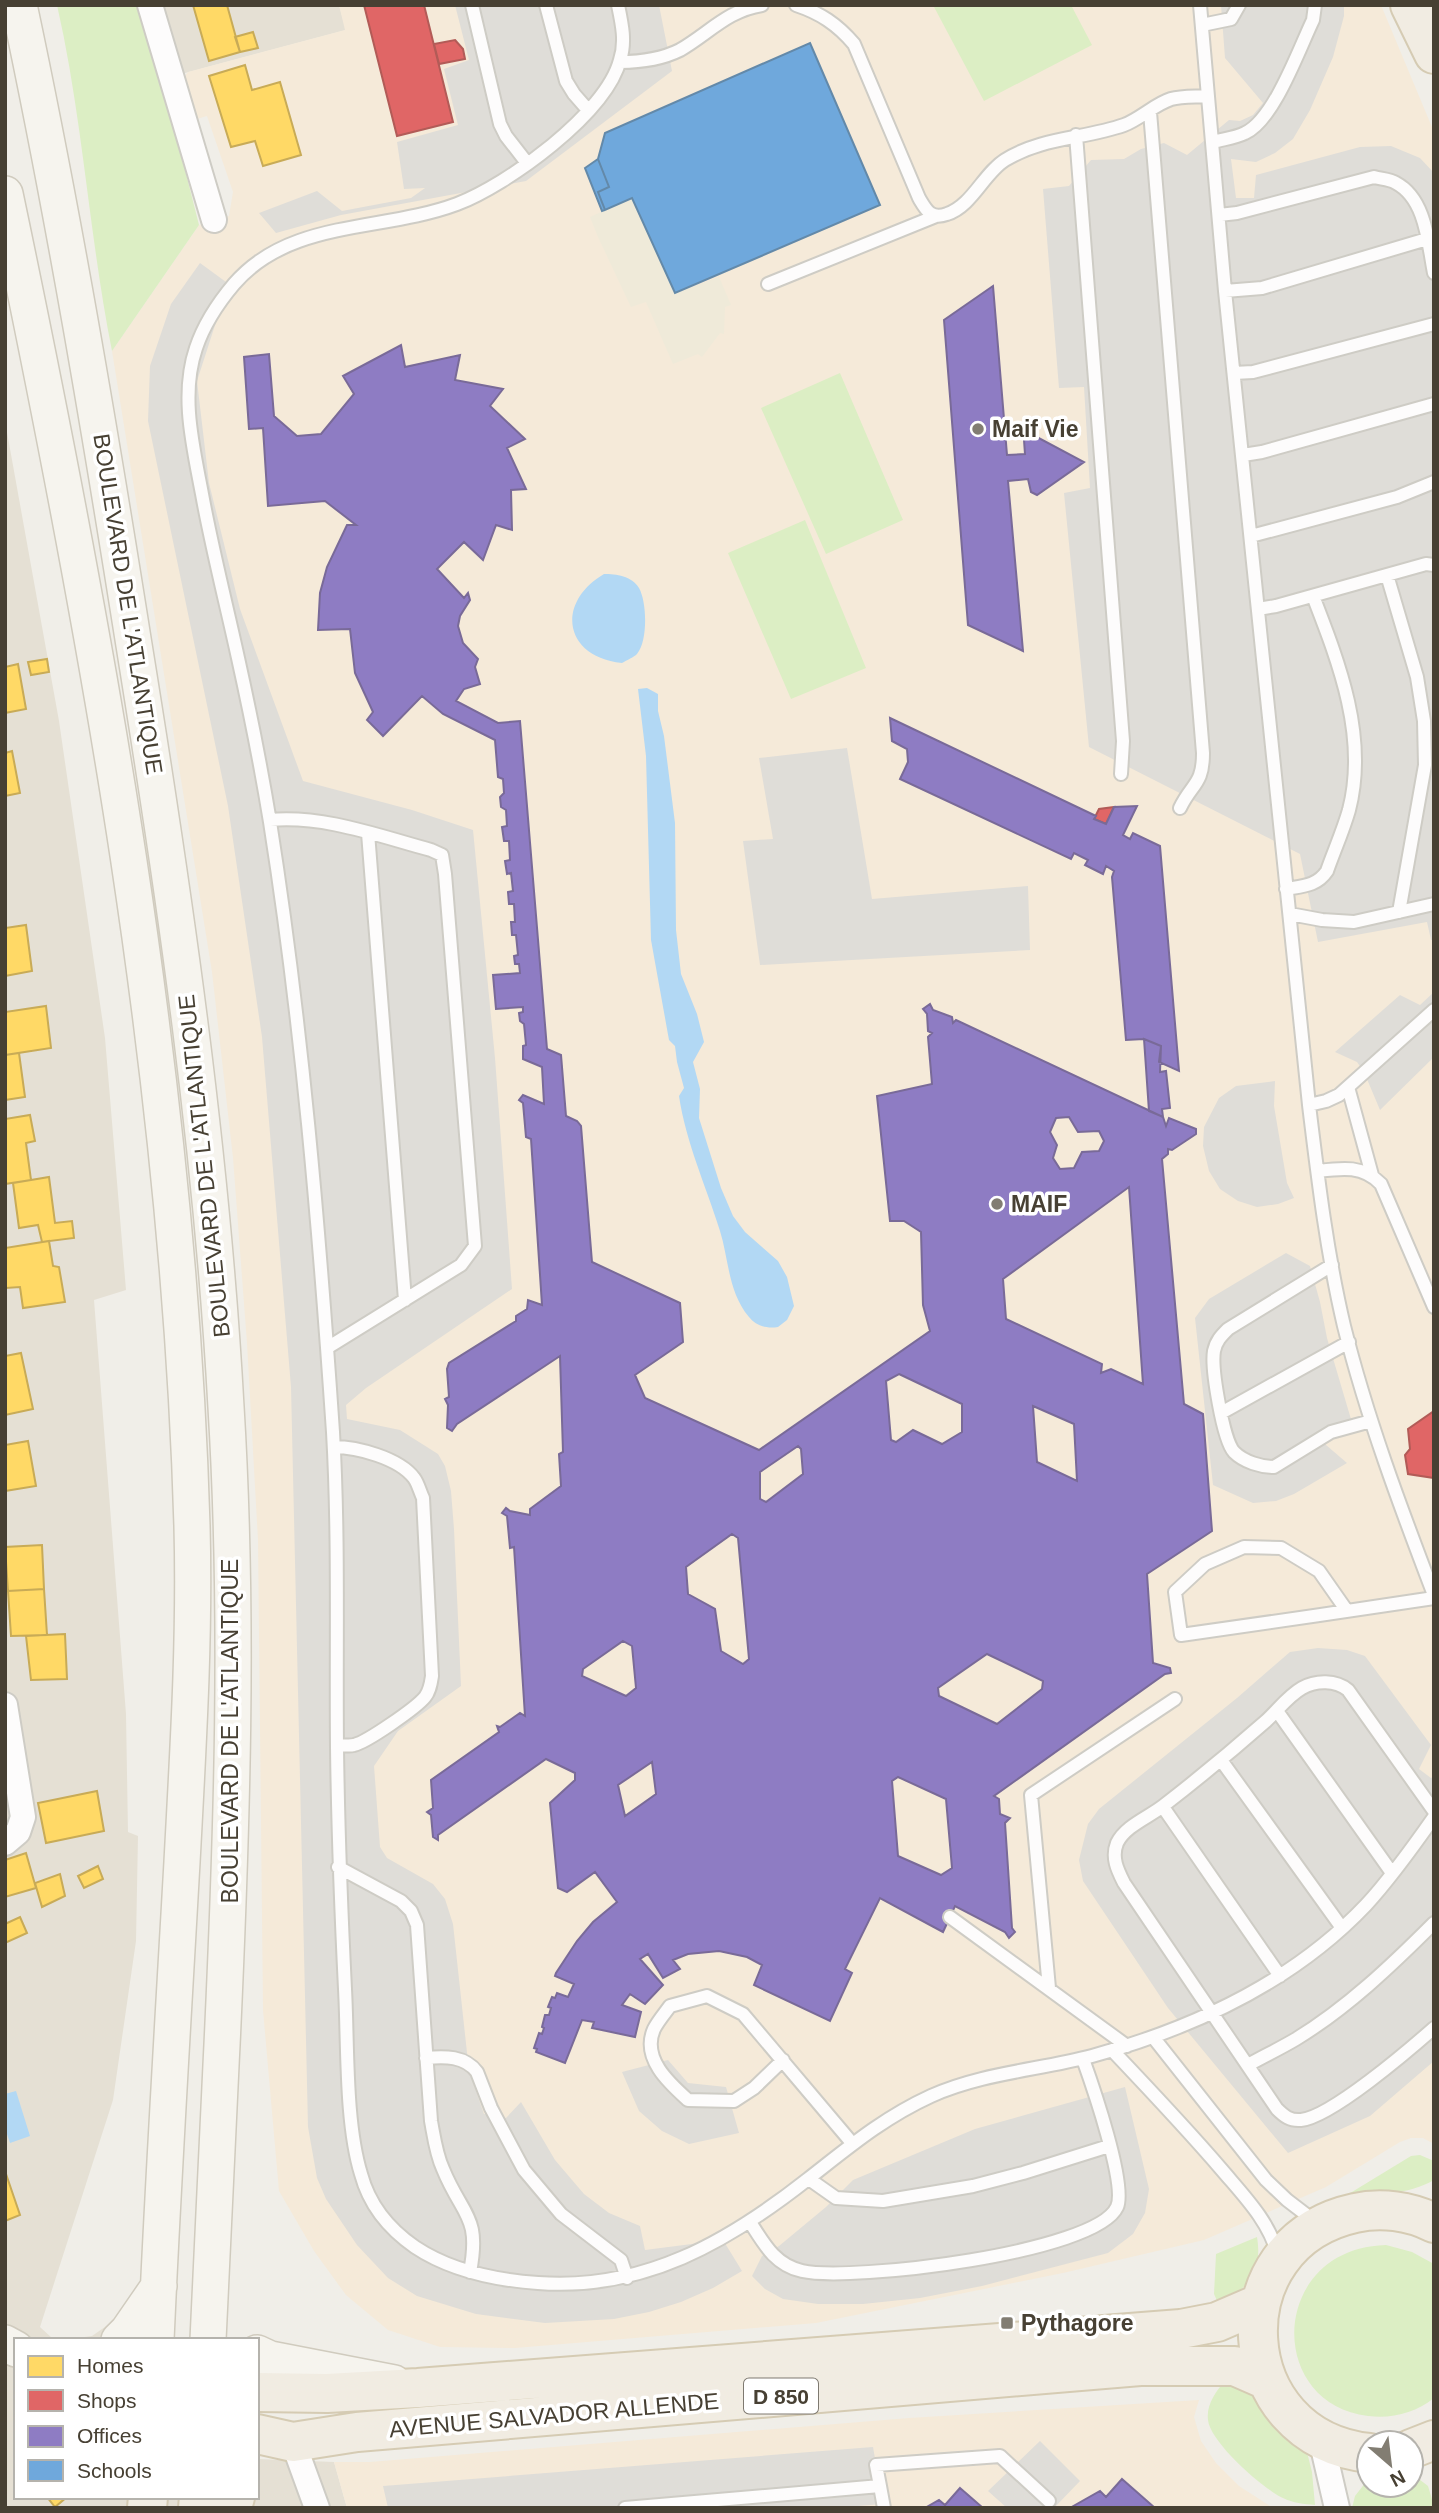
<svg xmlns="http://www.w3.org/2000/svg" width="1439" height="2513" font-family="Helvetica,sans-serif">
	<style>
		.residential { fill: #e5e0d4 }
		.commercial { fill: #f5ead9 }
		.education { fill: #efead9 }
		.green { fill: #dceec4 }
		.parking { fill: #dfddd8 }
		.water { fill: #b2d8f4 }
		.homes { fill: #ffd966; stroke: #c8ab57; stroke-width: 2 }
		.shops { fill: #e06666; stroke: #b25b57; stroke-width: 2 }
		.offices { fill: #8e7cc3; stroke: #796a98; stroke-width: 2; fill-rule: evenodd }
		.schools { fill: #6fa8dc; stroke: #6389a9; stroke-width: 2 }
		.lines { fill: none; stroke-linecap: round; stroke-linejoin: round }
		.lane-casing { stroke: #ceccc5; stroke-width: 16 }
		.street-casing { stroke: #ceccc5; stroke-width: 28 }
		.secondary-casing { stroke: #d0cbbe; stroke-width: 38 }
		.primary-casing { stroke: #d5cbb3; stroke-width: 42 }
		.lane { stroke: #fdfcfc; stroke-width: 12 }
		.street { stroke: #fdfcfc; stroke-width: 24 }
		.secondary { stroke: #f6f4ee; stroke-width: 35 }
		.primary { stroke: #f1ece2; stroke-width: 38 }
		.poi-dot { fill: #827d72; stroke: #fff; stroke-width: 2.5 }
		.labels { text-anchor: middle; dominant-baseline: central; stroke-width: 7; stroke-linejoin: round; paint-order: stroke }
		.shield { fill: #fff; stroke: #7e7970; stroke-width: 2 }
		.shield-label { font-size: 21px; font-weight: bold; fill: #474033 }
		.poi-label { font-size: 23px; font-weight: bold; fill: #474033; stroke: #fff; text-anchor: start }
		.street-label { font-size: 23px; fill: #474033; stroke: #fff }
	</style>
	<rect width="100%" height="100%" fill="#f0eee8"/>
	<path class="residential" d="M137,5H339L346,30L159,80Z
		M5,421L59,721L105,1038L126,1290L94,1300L126,1714L128,1832L138,1836L136,1941L113,2100L40,2327L52,2338L70,2339L92,2336L115,2320L139,2340H16V2497H257V2459L334,2462L347,2508H5Z"/>
	<path class="commercial" d="M339,5H1381L1434,132V2144L1423,2138H1411L1400,2142L1326,2187L1204,2240L1063,2273L816,2323L515,2348L440,2347L388,2330L346,2295L314,2251L279,2191L263,2010L258,1540L247,1343L233,1158L212,972L112,351L199,225L229,216L233,192L207,116L197,119L185,76L188,72L345,30Z
		M1199,2400L1194,2417L1201,2441L1216,2463L1239,2486L1273,2508H347L334,2462H370L909,2418Z"/>
	<path class="education" d="M632,198L675,293L719,277L731,305L725,307L724,334L720,333L702,357L698,354L673,364L646,302L631,307L598,237L590,217Z"/>
	<path class="green" d="M57,5H137L177,138L199,225L112,351C89,236 83,119 57,5Z
		M933,5H1071L1092,45L984,101Z
		M840,373L903,520L826,554L761,408Z
		M805,520L866,668L791,699L728,553Z
		M1420,2155L1434,2161V2180C1407,2195 1377,2195 1347,2195L1411,2156Z
		M1257,2237C1263,2272 1247,2289 1219,2305L1214,2294L1216,2254Z
		M1386,2245L1412,2252L1434,2264V2398C1415,2413 1392,2419 1368,2416C1264,2403 1270,2248 1386,2245Z
		M1225,2381L1255,2396L1301,2445L1308,2456L1312,2472L1315,2505C1304,2504 1293,2503 1283,2498C1263,2489 1210,2442 1208,2420C1206,2405 1216,2391 1225,2381Z
		M1411,2473L1428,2486L1434,2506L1426,2508H1352L1355,2496L1369,2478V2485H1411Z"/>
	<path class="parking" d="M455,5H659L672,71L526,181L341,215L276,233L259,213L317,191L342,211L411,198L425,188L404,189L397,142L458,125L444,69L469,60Z
		M1221,5H1344V16L1333,57L1310,110L1293,139L1275,153L1256,162L1231,159L1236,198H1254L1256,175L1360,147L1391,146L1420,158L1434,173V940H1431L1427,922L1318,942L1300,854L1089,747L1064,493L1090,488L1084,387L1059,388L1043,189L1069,186L1091,160L1124,159L1141,149L1164,143L1187,155L1229,120L1240,121L1253,115L1263,103L1225,58Z
		M200,263L237,290L217,319L197,381L209,483L240,609L303,781L412,810L473,830L495,1058L512,1289L366,1388L346,1405L347,1419L400,1430L438,1454L445,1466L451,1491L454,1529L461,1686L398,1731L374,1766L380,1847L387,1858L433,1884L445,1899L453,1924L469,2071L484,2114L506,2118L521,2102L555,2160L584,2194L609,2213L640,2226L645,2250L723,2240L742,2271L713,2288L681,2302L649,2312L614,2319L545,2323L476,2314L417,2296L388,2278L357,2245L326,2199L317,2178L308,2127L291,1387L262,1037L228,806L148,421L150,366L171,304Z
		M847,748L872,899L1028,886L1030,950L760,965L743,841L773,839L759,758Z
		M1434,992V1057L1380,1110L1364,1072L1357,1062L1335,1052L1400,995L1420,1005Z
		M1275,1081L1274,1106L1287,1183L1294,1198L1278,1204L1257,1207L1238,1201L1220,1189L1209,1171L1203,1146L1204,1127L1219,1098L1236,1086Z
		M1286,1253L1310,1266L1320,1302L1327,1338L1353,1426L1319,1439L1347,1463L1294,1494L1276,1501L1253,1503L1213,1485L1195,1318L1209,1299Z
		M1318,1648L1347,1650L1365,1656L1431,1745L1419,1769L1431,1778L1434,1776V2061L1370,2116L1288,2153L1168,2008L1083,1881L1079,1860L1088,1824L1099,1809L1237,1698L1290,1652Z
		M668,2060L688,2083L726,2087L739,2133L689,2144L662,2131L639,2111L622,2072Z
		M1125,2087L1149,2189L1145,2213L1133,2234L1108,2253L982,2286L920,2298L863,2304H818L783,2299L765,2289L752,2276L762,2256L779,2246L826,2207L853,2180L975,2129Z
		M1040,2441L1080,2481L1054,2508H1007L988,2491Z
		M873,2447L883,2504L833,2508H388L383,2486Z"/>
	<path class="water" d="M604,574C616,574 632,576 639,588C647,602 648,641 637,654C634,657 627,660 622,663C564,657 555,603 604,574Z
		M647,688L658,694V711L664,736L675,823L676,930L681,974L697,1014L704,1042L693,1062L700,1089L699,1118L721,1188L733,1216L745,1232L778,1261L787,1277L794,1306L787,1320L778,1327C767,1329 756,1326 749,1317C728,1292 729,1260 720,1231C706,1186 686,1143 679,1096L684,1088L677,1062L675,1046L669,1040L651,940L646,756L638,689Z
		M16,2091L30,2136L10,2143L5,2128V2094Z"/>
	<path class="homes" d="M193,5H227L240,52L209,61Z
		M253,32L258,48L240,52L235,37Z
		M245,65L252,90L280,82L301,155L263,166L255,141L231,147L209,76Z
		M47,659L49,672L31,675L28,662Z
		M18,664L26,709L5,713V667Z
		M12,751L20,793L5,796V753Z
		M26,925L32,971L5,976V928Z
		M46,1006L51,1048L5,1055V1012Z
		M19,1053L25,1097L5,1100V1055Z
		M30,1115L35,1141L26,1143L31,1180L5,1184V1119Z
		M49,1177L55,1223L72,1221L74,1238L42,1242L38,1225L19,1228L13,1183Z
		M49,1241L53,1266L59,1267L65,1302L23,1308L20,1287L6,1288L5,1248Z
		M21,1353L33,1409L5,1415V1356Z
		M28,1441L36,1486L5,1491V1445Z
		M42,1545L44,1589L8,1591L5,1547Z
		M44,1589L47,1635L11,1636L8,1591Z
		M65,1634L67,1679L31,1680L26,1636Z
		M97,1791L104,1831L46,1843L38,1803Z
		M26,1853L36,1888L5,1897V1860Z
		M98,1866L103,1879L84,1888L78,1876Z
		M60,1874L65,1896L42,1907L35,1883Z
		M20,1917L27,1933L5,1943V1924Z
		M5,2171L20,2215L5,2221Z
		M47,2497H67L55,2507Z"/>
	<path class="shops" d="M364,5H424L453,122L397,136Z
		M455,40L463,49L465,59L439,64L434,44Z
		M1114,807L1106,824L1094,819L1099,809Z
		M1434,1411V1478L1408,1474L1405,1455L1410,1449L1408,1429Z"/>
	<path class="offices" d="M993,286L1007,455L1025,454L1024,440L1033,435L1084,462L1037,495L1031,492L1028,479L1008,481L1023,651L968,625L944,320Z
		M401,345L405,367L460,355L455,380L503,389L490,406L525,439L507,448L526,489L511,490L512,530L496,525L483,560L464,542L437,569L464,598L468,593L470,600L460,616L458,626L463,643L478,659L475,667L480,684L464,689L456,701L498,723L520,721L547,1049L561,1055L566,1116L577,1121L581,1126L592,1262L680,1303L683,1342L635,1375L645,1398L759,1450L930,1331L923,1305L921,1232L904,1221H890L877,1096L932,1084L928,1037L932,1033L928,1031L927,1014L923,1009L930,1004L933,1010L952,1017L953,1023L956,1020L1163,1117L1166,1126L1169,1118L1196,1129V1134L1172,1150L1168,1149V1154L1162,1159L1184,1404L1203,1414L1212,1531L1147,1574L1153,1663L1170,1668L1171,1673L1165,1674L994,1796L999,1799L1000,1814L1010,1818L1005,1823L1012,1928L1015,1932L1009,1938L1005,1932L955,1906L943,1932L880,1898L845,1969L852,1973L830,2021L754,1985L762,1965L747,1957L719,1951L688,1954L673,1960L680,1969L663,1978L648,1954L640,1959L663,1985L645,2004L630,1994L622,2005L641,2012L635,2037L592,2028L594,2022L582,2020L565,2063L536,2052L537,2049L534,2048L539,2033L542,2034L544,2028L542,2027L545,2015H549L551,2008L548,2007L552,1997L555,1998L557,1993L568,1997L574,1984L555,1976L556,1973L577,1941L593,1922L617,1902L595,1872L567,1892L558,1888L550,1803L575,1780V1773L546,1759L438,1835V1840L433,1837L431,1815L427,1812L433,1808L431,1780L499,1732L497,1726L500,1727L520,1713L525,1716L514,1547L510,1548L507,1516L502,1513L506,1508L510,1511L530,1515V1509L561,1486L559,1454L563,1452L560,1356L457,1424L452,1431L447,1428L448,1405L445,1399L449,1397L447,1369L449,1363L516,1321V1316L527,1309L528,1300L542,1305L531,1139L526,1137L523,1103L519,1100L523,1095L544,1104L542,1067L523,1059V1046L526,1045L524,1024L520,1021L519,1013L523,1012V1007L496,1009L493,975L520,973L519,964H515L514,956L518,955L516,935H512L511,922H515L514,904H509L508,892L513,891L511,873L507,874L505,861L510,860L509,841H504L502,827L507,826L506,810L501,807L500,797L504,793L503,779L498,777L495,740L443,714L422,696L383,736L367,720L373,712L355,673L350,629L318,630L320,593L327,567L347,525H356L325,501L268,506L263,428L249,429L244,357L269,354L274,416L297,436L321,434L354,394L343,376ZM1069,1117L1078,1132L1099,1131L1104,1141L1099,1151L1082,1152L1074,1168L1060,1169L1053,1158L1057,1145L1050,1132L1056,1118ZM1129,1187L1143,1384L1111,1369L1101,1373L1102,1364L1006,1319L1003,1279ZM899,1374L962,1404V1432L942,1444L913,1430L896,1442L891,1440L886,1381ZM1033,1406L1074,1424L1077,1481L1037,1462ZM798,1446L801,1449L803,1474L766,1502L760,1499V1472ZM732,1534L738,1538L749,1659L743,1664L721,1651L715,1609L688,1594L686,1567ZM623,1641L632,1646L636,1688L626,1696L582,1676L583,1669ZM987,1654L1043,1681L1042,1689L997,1724L939,1696L938,1688ZM652,1762L656,1794L625,1816L618,1785ZM898,1777L946,1799L952,1868L941,1875L898,1856L892,1781Z
		M890,718L1096,816L1094,819L1106,824L1114,807L1137,806L1123,835L1130,839L1133,833L1160,846L1179,1071L1159,1062L1161,1046L1144,1039L1126,1040L1112,877L1114,871L1106,866L1103,874L1085,865L1088,860L1074,853L1071,859L900,779L908,762L907,749L892,741Z
		M1144,1039L1161,1046L1160,1072L1166,1071L1170,1108L1162,1109L1163,1117L1149,1111Z
		M1122,2479L1155,2508H1070L1100,2491L1106,2497Z
		M960,2488L983,2508H925L939,2500L945,2505Z"/>
	<path class="schools" d="M810,43L880,205L675,293L632,198L605,210L598,192L609,187L598,159L605,133Z
		M598,159L609,187L598,192L605,210L602,211L585,168Z"/>
	<g class="lines">
		<g class="lane-casing">
			<path id="lane" d="M472,5L500,124L506,136L527,163
				M546,5L566,81L574,94L588,110
				M618,5C622,24 626,42 620,60C606,114 507,185 457,204C382,232 290,219 234,284C218,303 204,324 196,348C180,395 193,446 202,494C212,549 226,603 238,658C250,712 261,767 270,822C302,1024 319,1227 333,1432C339,1537 336,1642 337,1747C338,1828 341,1908 345,1989C348,2044 345,2122 361,2174C369,2204 389,2229 415,2247C451,2271 495,2280 538,2283C643,2291 728,2242 808,2179C849,2147 883,2118 931,2096C982,2073 1039,2070 1092,2056C1194,2028 1292,1983 1366,1905C1391,1878 1413,1847 1434,1817
				M796,5C820,13 837,24 854,44L919,198C926,210 931,220 947,214C972,206 984,173 1005,160C1042,137 1084,139 1124,125C1140,119 1155,104 1171,99C1182,96 1197,97 1208,96
				M1200,5L1225,291L1309,1105C1318,1179 1327,1254 1344,1326C1367,1418 1400,1506 1434,1595
				M1202,25L1231,19L1239,5
				M620,62C640,62 662,59 680,50C708,34 728,10 762,5
				M1150,112L1203,753C1203,785 1192,783 1180,808
				M1076,135L1123,741L1121,774
				M1213,142C1223,139 1235,138 1245,133C1274,120 1299,49 1313,20L1315,5
				M1219,215L1237,213L1374,177C1381,179 1390,179 1396,183C1426,199 1428,243 1434,273
				M768,284L936,216
				M1225,291L1262,288L1427,239
				M1234,373L1253,372L1434,324
				M1243,455L1262,452L1434,404
				M1251,536L1397,497L1434,482
				M1387,575L1417,677L1424,721L1425,765L1399,912
				M1258,609L1276,606L1426,564L1434,565
				M270,820C324,815 379,836 431,850L442,855L445,874L475,1246L461,1265L327,1348
				M368,833L405,1300
				M1286,889C1303,886 1317,886 1327,871C1334,851 1343,831 1349,810C1368,737 1339,663 1313,596
				M1290,914L1322,920L1354,922L1434,904
				M1348,1087L1372,1175
				M1309,1105L1326,1101L1339,1095L1434,1010
				M1318,1171C1342,1168 1363,1165 1381,1184L1434,1307
				M1332,1265L1228,1329C1221,1336 1216,1341 1214,1351C1211,1368 1223,1440 1234,1452C1244,1462 1261,1467 1274,1467L1331,1432L1371,1421
				M1221,1413L1349,1342
				M334,1447C357,1447 399,1458 414,1478C418,1483 420,1492 423,1498L432,1676C431,1683 430,1691 425,1697C416,1708 367,1742 354,1745C349,1746 342,1745 337,1745
				M1347,1611L1319,1571L1281,1548L1244,1547L1205,1564L1175,1592L1181,1635C1265,1623 1350,1611 1434,1598
				M1277,1711L1392,1873
				M1221,1760L1342,1928
				M1163,1807L1280,1976
				M1434,1811L1348,1690C1336,1680 1316,1680 1302,1688C1288,1696 1278,1710 1266,1721C1233,1750 1198,1779 1163,1806C1149,1817 1125,1826 1117,1843C1111,1858 1118,1871 1124,1883L1277,2109C1284,2116 1290,2121 1301,2120C1331,2117 1409,2050 1434,2028
				M338,1867L401,1901L411,1911L417,1925L431,2121C434,2137 436,2154 443,2169C462,2216 481,2215 470,2272
				M950,1917L1127,2046
				M1049,1988L1031,1795L1175,1699
				M1153,2037L1266,2180L1287,2200L1317,2223
				M1112,2050C1149,2089 1187,2129 1222,2170C1244,2196 1269,2221 1278,2255
				M426,2058C445,2056 465,2056 477,2072L491,2108L524,2170L561,2214L621,2260L627,2278
				M783,2060L754,2088L734,2101L688,2100C669,2083 641,2058 654,2029C658,2021 665,2013 670,2006L707,1996L743,2014L852,2143
				M1248,2065C1264,2056 1281,2048 1296,2039C1347,2008 1392,1965 1434,1923
				M809,2179L836,2198L883,2201L973,2186L1023,2173L1109,2146
				M750,2222C764,2244 775,2265 802,2271C851,2282 1096,2253 1117,2207C1127,2185 1092,2084 1083,2059
				M880,2486L876,2465L1000,2456L1049,2501
				M625,2508L880,2486L884,2508"/>
		</g>
		<g class="street-casing">
			<path id="street" d="M150,5L214,220
				M5,1705L23,1817L18,1832L5,1843
				M1321,2439L1337,2508
				M293,2442L317,2508"/>
		</g>
		<g class="secondary-casing">
			<path id="secondary" d="M19,5C64,217 100,431 134,645C175,898 212,1151 226,1407C239,1619 232,1832 222,2045C217,2143 213,2241 208,2340
				M5,194C97,633 179,1076 192,1526C195,1638 188,1750 182,1862C173,2022 163,2181 156,2340
				M119,2340L128,2331L159,2286
				M5,2343L16,2349
				M257,2353L270,2359L394,2383"/>
		</g>
		<g class="primary-casing">
			<path id="primary" d="M1410,5L1434,54
				M257,2392L327,2393L418,2388L1181,2329L1217,2322L1261,2303
				M257,2434L293,2442L357,2432L1140,2366H1235L1267,2380
				M1411,2449L1434,2440
				M1369,2453C1229,2438 1218,2243 1355,2213C1381,2207 1410,2211 1434,2223
				M147,2508L148,2497
				M198,2508L199,2497
				M232,2508L235,2497"/>
		</g>
		<use href="#lane" class="lane"/>
		<use href="#street" class="street"/>
		<use href="#secondary" class="secondary"/>
		<use href="#primary" class="primary"/>
	</g>
	<g class="poi-dot">
		<circle cx="978" cy="429" r="7"/>
		<circle cx="997" cy="1204" r="7"/>
		<rect x="1000" y="2316" width="14" height="14" rx="3.5"/>
	</g>
	<g class="labels">
		<rect class="shield" x="744" y="2378.5" width="74" height="35" rx="5"/>
		<g class="shield-label">
			<text x="781" y="2396">D 850</text>
		</g>
		<g class="poi-label">
			<text x="992" y="429">Maif Vie</text>
			<text x="1011" y="1204">MAIF</text>
			<text x="1021" y="2323">Pythagore</text>
		</g>
		<g class="street-label">
			<text transform="translate(128 604) rotate(81)">BOULEVARD DE L'ATLANTIQUE</text>
			<text transform="translate(204 1166) rotate(-96)">BOULEVARD DE L'ATLANTIQUE</text>
			<text transform="translate(230 1731) rotate(-90)">BOULEVARD DE L'ATLANTIQUE</text>
			<text transform="translate(554 2415) rotate(-5)">AVENUE SALVADOR ALLENDE</text>
		</g>
	</g>
	<rect width="1439" height="2513" fill="none" stroke="#474033" stroke-width="14"/>
	<rect x="14" y="2338" width="245" height="161" fill="#ffffff" stroke="#b5b3ad" stroke-width="2"/>
	<rect x="28" y="2356" width="35" height="21" fill="#ffd966" stroke="#b5b3ad" stroke-width="2"/>
	<text x="77" y="2373" font-size="21" fill="#474033">Homes</text>
	<rect x="28" y="2390" width="35" height="21" fill="#e06666" stroke="#b5b3ad" stroke-width="2"/>
	<text x="77" y="2408" font-size="21" fill="#474033">Shops</text>
	<rect x="28" y="2426" width="35" height="21" fill="#8e7cc3" stroke="#b5b3ad" stroke-width="2"/>
	<text x="77" y="2443" font-size="21" fill="#474033">Offices</text>
	<rect x="28" y="2460" width="35" height="21" fill="#6fa8dc" stroke="#b5b3ad" stroke-width="2"/>
	<text x="77" y="2478" font-size="21" fill="#474033">Schools</text>
	<g transform="translate(1390 2464) rotate(152)"><circle r="33" fill="#ffffff" stroke="#b5b3ad" stroke-width="2"/>
	<path d="M0-5L12 26L0 18L-12 26Z" fill="#827d72"/>
	<text y="-10" font-size="19" font-weight="bold" text-anchor="middle" fill="#474033">N</text>
	</g>
</svg>
